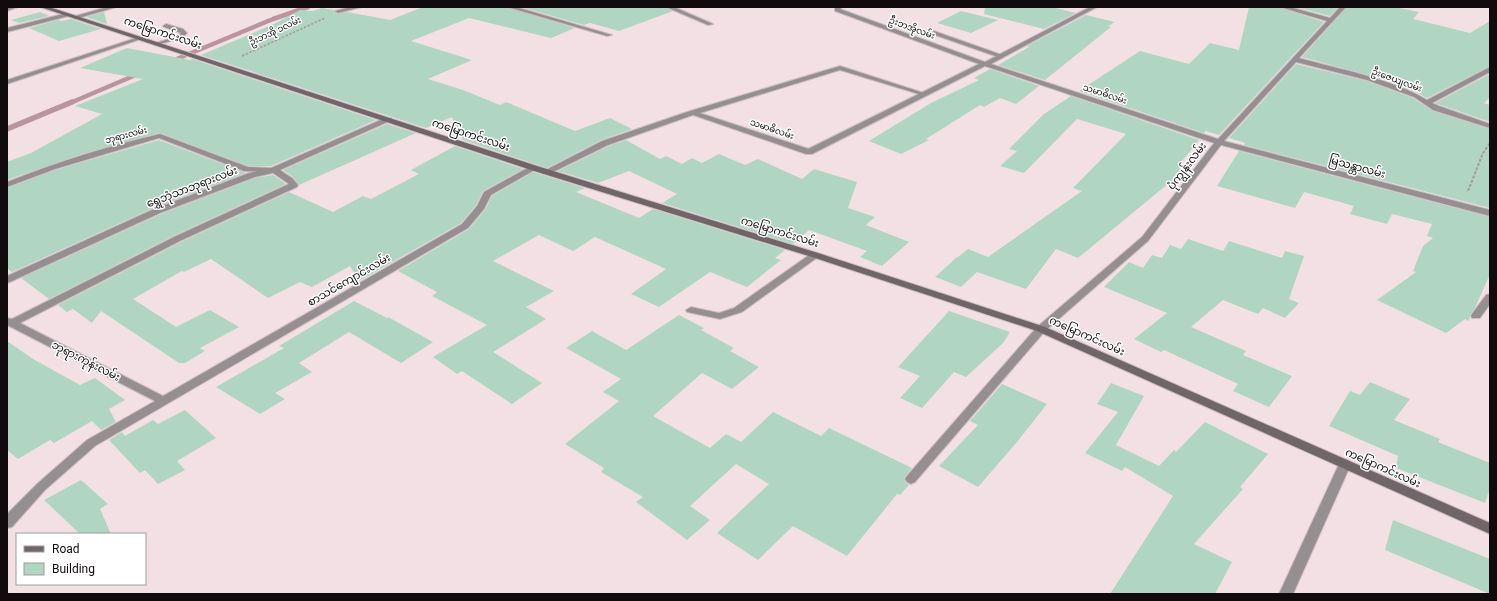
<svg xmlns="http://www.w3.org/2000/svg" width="1497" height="601" font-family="Roboto,'Noto Sans Myanmar',sans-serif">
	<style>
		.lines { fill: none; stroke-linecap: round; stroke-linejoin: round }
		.stream-far1 { stroke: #ba95a0; stroke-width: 4.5 }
		.stream { stroke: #ba95a0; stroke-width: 5.5 }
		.building { fill: #b1d5c3 }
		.lane-casing { stroke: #cfbec2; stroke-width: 2 }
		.street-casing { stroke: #cfbec2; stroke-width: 2 }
		.secondary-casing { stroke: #cfbec2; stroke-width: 2 }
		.path-far1 { stroke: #a8999d; stroke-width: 1.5; stroke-dasharray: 2.5 1.5; stroke-linecap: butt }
		.path { stroke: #a8999d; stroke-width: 2; stroke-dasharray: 3 1.5; stroke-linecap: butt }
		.lane { fill: #968f91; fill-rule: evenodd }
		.street { fill: #968f91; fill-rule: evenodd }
		.secondary { fill: #706568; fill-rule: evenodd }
		.labels { text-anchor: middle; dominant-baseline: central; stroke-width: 3; stroke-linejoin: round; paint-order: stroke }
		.far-street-label { font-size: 9px; fill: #110b0d; stroke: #fff }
		.street-label { font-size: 11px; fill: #110b0d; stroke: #fff }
	</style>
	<rect width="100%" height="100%" fill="#f3e0e5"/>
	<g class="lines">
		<path class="stream-far1" d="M172,61L273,19L308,7
			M70,103L138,74"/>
		<path class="stream" d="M7,129L72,102"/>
	</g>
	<path class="building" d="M423,7H506L575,28L551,38L469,18L411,41L472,60L428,79L463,90L500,105L506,102L575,131L610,118L632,129L601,140L547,168L463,140L452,117L426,128L201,55L274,24L300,10L313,11L322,8L334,10L337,14L347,12L390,20Z
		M521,7H665L673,11L619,31L590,23L584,25Z
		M985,7H1051L1076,13L1044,29L984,14Z
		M1249,7H1279L1324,22L1219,135L1206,131L1204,133L1079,91L1140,51L1189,64L1210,43L1239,50Z
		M1296,7H1338L1330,16Z
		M1347,7H1394L1419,12L1413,19L1470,33L1490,21V66L1427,98L1414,91L1382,79L1302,57Z
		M961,11L998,20L971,33L937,23Z
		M40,12L49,16L19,23L11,20Z
		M104,12L107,24L86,17Z
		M1086,15L1115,22L1108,26L1111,27L1045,80L998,65L1029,47L1027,46Z
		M71,19L101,29L59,41L29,28L58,20L61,21Z
		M127,48L190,60L192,59L376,120L271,166H248L160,133L82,154L7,180V162L31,153L102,114L75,106L143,79L80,68Z
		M1296,64L1367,81L1413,98L1433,111L1490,129V208L1244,145L1245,143L1229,138Z
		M990,69L1039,86L1016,104L1000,98L984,107L980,105L926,139L929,140L901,154L869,141L931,103L979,80L974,78Z
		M1490,74V97L1484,103L1490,105V122L1435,103Z
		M1071,96L1199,140L1178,166L1186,169L1078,258L1056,249L1026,289L977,272L961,287L935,277L957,257H958L968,249L988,257L1082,191L1073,188L1126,134L1077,119L1024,173L1000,166L1017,151L1009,149L1044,114Z
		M387,124L416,133L299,185L293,177L283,170Z
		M159,140L246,173L153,208L12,272L7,268V188L55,170Z
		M626,140L660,159L666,156L682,164L692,158L702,163L719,154L745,165L758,159L802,179L814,169L857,182L848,208L875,217L866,225L909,242L882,266L860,257L867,251L809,230L793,244L662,203L677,194L629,171L598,183L558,171L609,146Z
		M455,146L523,169L483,191L476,205L461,223L359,281L350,266L312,287L300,282L268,298L211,259L184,272L182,271L133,299L176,327L210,310L239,327L200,348L205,351L185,363H179L101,311L92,323L73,309L67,312L58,305L183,241L289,192L333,212L363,196L371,199L419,174L411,170Z
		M1239,151L1490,217V274L1475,308L1470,315L1469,321L1465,319L1446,333L1377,300L1416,272L1413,271L1423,246L1433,238L1427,236L1432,224L1392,214L1387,224L1350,214L1354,206L1304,192L1295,208L1217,186Z
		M533,172L585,188L576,192L639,218L653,209L785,250L775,258L781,260L747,287L710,272L659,307L631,294L666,269L595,237L573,251L539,235L493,261L554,291L526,307L546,319L493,352L542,383L512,404L462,371L457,374L433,357L487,325L432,296L437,292L398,271L469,229L485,210L492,196Z
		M273,175L286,184L175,235L49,299L21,278L161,214L255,178Z
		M1188,239L1223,251L1229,241L1282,258L1285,251L1304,256L1289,299L1299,303L1285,318L1263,308L1258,314L1223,300L1191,327L1246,351L1243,355L1292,376L1269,407L1233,391L1238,384L1164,350L1161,352L1134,339L1167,313L1104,287L1129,262L1143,268L1152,255L1162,258L1170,245L1181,249Z
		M354,301L387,318L388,317L433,342L401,363L349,332L299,363L312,372L275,393L285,399L260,414L216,387L284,348L279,346Z
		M949,311L1010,332L1003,343L966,377L954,372L922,408L900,398L920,376L898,367Z
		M679,315L704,328L701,330L734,348L730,351L759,367L732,389L702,373L653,416L710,448L726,434L741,442L773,412L821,436L829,428L912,468L904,478L906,483L909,485L900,495L897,494L847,556L793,526L758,560L717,533L769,484L736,464L690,506L710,520L687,540L636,502L643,497L601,472L604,468L565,444L619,401L603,392L621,379L566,348L592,331L626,350Z
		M7,341L33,359L80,385L95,378L125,400L109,409L116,422L101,430L92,421L54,443L50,440L18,459L7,450Z
		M1370,382L1410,399L1394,420L1440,439L1438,442L1490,463V488L1485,503L1396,468L1398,456L1329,426L1350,391L1360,395Z
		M1111,383L1144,396L1116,445L1159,466L1174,450L1176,452L1205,422L1268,454L1240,487L1243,489L1194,544L1232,562L1215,594H1110L1173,496L1125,467L1122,471L1085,453L1118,412L1097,404Z
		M1002,384L1047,404L1017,442L978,487L939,466L978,425L970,421Z
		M185,410L216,438L177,461L185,470L158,484L145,470L140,473L109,440L122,432L125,436L153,420L158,424Z
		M81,480L108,504L100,509L111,534H80L44,500Z
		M1393,520L1490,559V594L1385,550Z"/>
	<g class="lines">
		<g class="lane-casing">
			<path id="lane" d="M7,7H18L7,11Z
				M67,13L69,14V16L7,32V28Z
				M166,24L183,29L187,33L182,38L156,45V43L178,36L181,33L164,27L163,26Z
				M934,31L1002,55L1003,56L998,57L932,34L931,33Z
				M139,37L144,38L7,84V80Z
				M840,66L927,94L922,95L840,70L700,113L812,150V154H806L693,115L608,145L549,174H543L542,172L602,141L690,111Z
				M160,134L248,167L274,168L278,170L274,172L244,171L159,138L55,169L7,187V182C57,162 108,146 160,134Z
				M1041,326L1046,329L1045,331L915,482L911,484L907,482L905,479L907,476L1037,327Z
				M1345,459L1349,461L1351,464L1293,594H1279L1339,464L1341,461Z"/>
		</g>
		<g class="street-casing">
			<path id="street" d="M107,7H117L75,19L72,17Z
				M350,7H362L338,13L335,11Z
				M507,7H516L612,35L607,36Z
				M666,7H674L713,24L708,25Z
				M835,7H843L840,9L985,62L1090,7H1097L991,64L1218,139L1327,21L1280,7H1290L1330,18L1340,7H1346L1299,58C1338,69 1393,79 1427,100L1490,67V72L1432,103L1439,106L1490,124V128L1433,110L1414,97L1367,80L1296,62L1224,141L1490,210V216L1221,145L1148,241L1045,331H1037L1036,329L1037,327L1142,237L1214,143L985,66L812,154H806V150L979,64L835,11Z
				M385,118H391L392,120L280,170L292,178L298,185L297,187L182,240L20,323L163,396L462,224L477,206L484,192L531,166H534L538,168L491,195L484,209L468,228L95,446L45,490L12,527L7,528V514L37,484L87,440L155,401L7,325V318L12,319L176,236L289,184L273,173L255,177L160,213L10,282L7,283V276L154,209L249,173L271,168Z
				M815,252L820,255L818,257L742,312L720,319L687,312L686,310L691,307L719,313L734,308L812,253Z
				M1490,294V304L1480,318H1472L1471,316L1472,314L1486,295Z"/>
		</g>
		<g class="secondary-casing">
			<path id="secondary" d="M40,7H49L537,166L818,253L1045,327L1490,523V534L1037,331L812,257L531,170Z"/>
		</g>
		<path class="path-far1" d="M242,56L325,18"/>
		<path class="path" d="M1468,191L1483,153L1490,143"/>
		<use href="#lane" class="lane"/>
		<use href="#street" class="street"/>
		<use href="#secondary" class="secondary"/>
	</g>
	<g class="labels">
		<g class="far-street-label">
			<text transform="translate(912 28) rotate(20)">ဦးဘအိုလမ်း</text>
			<text transform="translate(275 31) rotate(-25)">ဦးဘအို ၁လမ်း</text>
			<text transform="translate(1397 80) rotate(20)">ဦးဇေယျလမ်း</text>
			<text transform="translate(1105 94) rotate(18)">သမာဓိလမ်း</text>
			<text transform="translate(772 129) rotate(19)">သမာဓိလမ်း</text>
			<text transform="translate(126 135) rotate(-15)">ဘုရားလမ်း</text>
		</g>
		<g class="street-label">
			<text transform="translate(163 33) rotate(18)">ကမြောကင်းလမ်း</text>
			<text transform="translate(471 135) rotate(18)">ကမြောကင်းလမ်း</text>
			<text transform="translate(1187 166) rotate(-53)">ပုံကျွန်းလမ်း</text>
			<text transform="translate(1357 167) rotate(15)">မြသန္တာလမ်း</text>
			<text transform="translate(192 187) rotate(-21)">ရွှေဘုံသာဘုရားလမ်း</text>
			<text transform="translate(780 232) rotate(17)">ကမြောကင်းလမ်း</text>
			<text transform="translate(349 280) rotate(-30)">စာသင်ကျောင်းလမ်း</text>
			<text transform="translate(1087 336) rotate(24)">ကမြောကင်းလမ်း</text>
			<text transform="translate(86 361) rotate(27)">ဘုရားကုန်းလမ်း</text>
			<text transform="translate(1383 468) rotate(24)">ကမြောကင်းလမ်း</text>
		</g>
	</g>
	<rect width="1497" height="601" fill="none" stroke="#110b0d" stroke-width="16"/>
	<rect x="16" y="533" width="130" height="52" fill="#ffffff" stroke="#a09d9e"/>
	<rect x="24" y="546" width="20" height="6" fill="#706568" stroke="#a09d9e"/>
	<text x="52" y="553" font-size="12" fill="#110b0d">Road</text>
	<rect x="24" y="563" width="20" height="12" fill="#b1d5c3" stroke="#a09d9e"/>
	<text x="52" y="573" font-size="12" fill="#110b0d">Building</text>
</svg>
